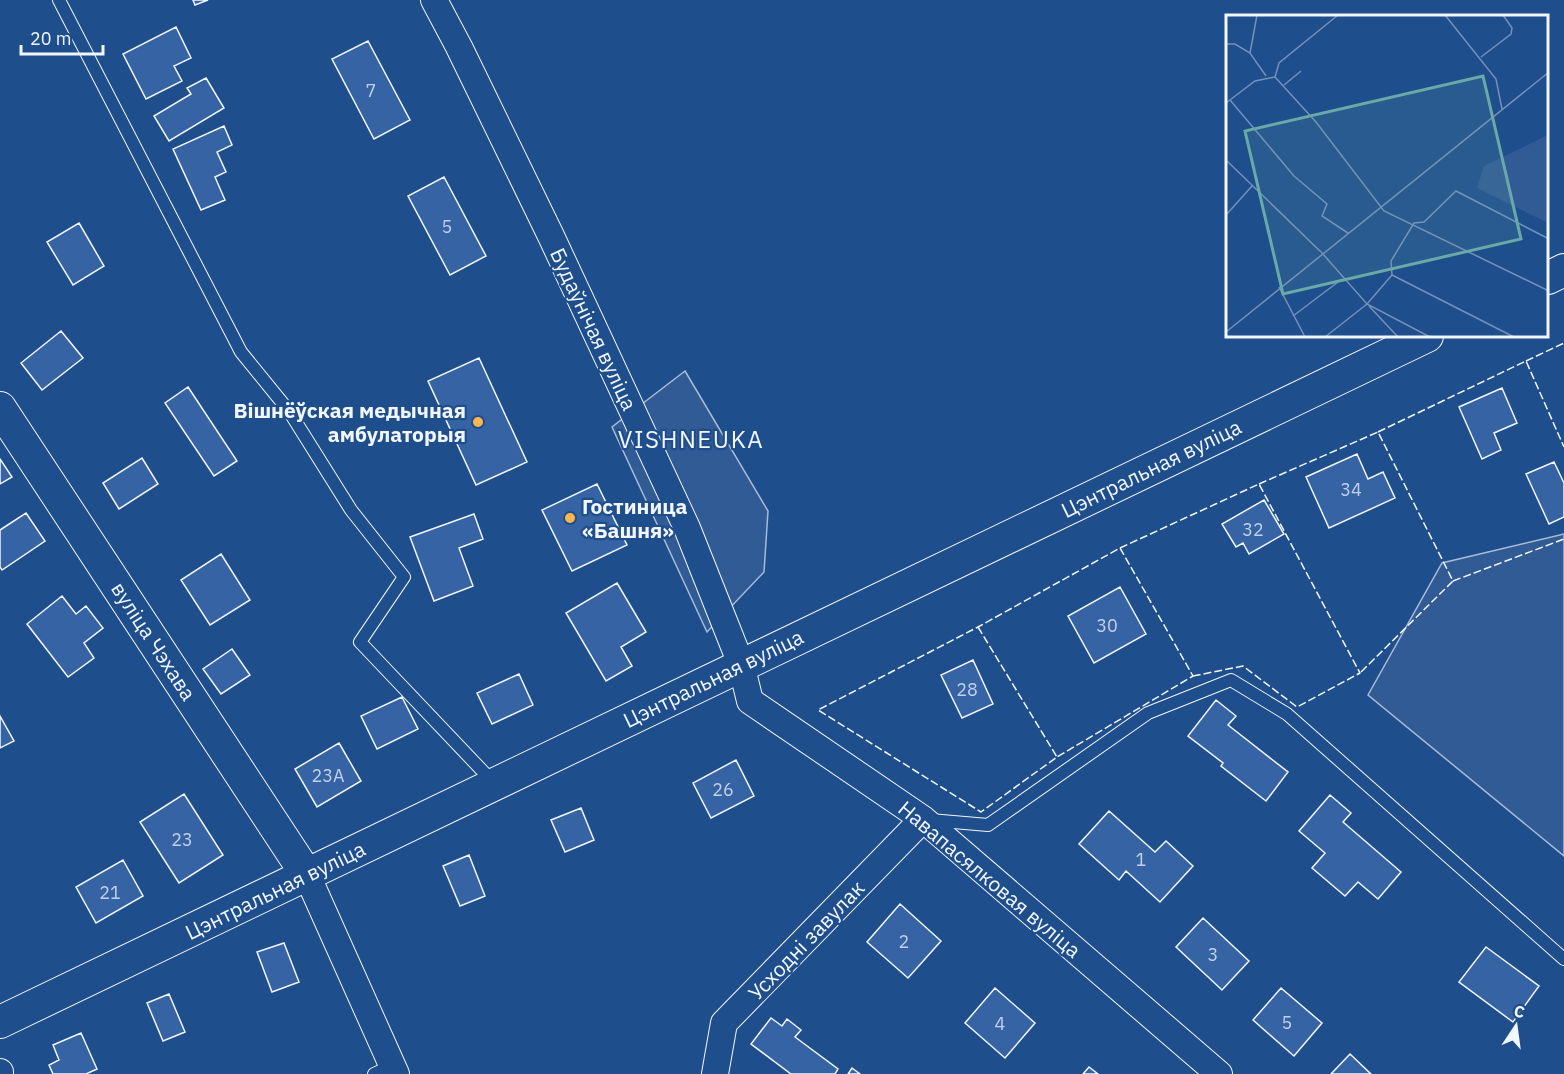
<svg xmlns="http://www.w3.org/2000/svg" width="1564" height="1074" font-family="'IBM Plex Sans',sans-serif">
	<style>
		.built { fill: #305b95; stroke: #a8bbd7; stroke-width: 1.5 }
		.building { fill: #3563a3; stroke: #f2f6ff; stroke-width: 1.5 }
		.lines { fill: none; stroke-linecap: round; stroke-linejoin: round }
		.service-casing { stroke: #f2f6ff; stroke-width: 14 }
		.minor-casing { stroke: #f2f6ff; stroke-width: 28 }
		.tertiary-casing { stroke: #f2f6ff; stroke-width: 34 }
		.service { stroke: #1f4e8c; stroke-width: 12 }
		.minor { stroke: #1f4e8c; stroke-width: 26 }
		.tertiary { stroke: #1f4e8c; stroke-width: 32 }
		.fence { stroke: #f2f6ff; stroke-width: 1.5; stroke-dasharray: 8 3; stroke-linecap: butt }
		.poi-dot { fill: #ffb74d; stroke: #1f4e8c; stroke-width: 2 }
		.labels { text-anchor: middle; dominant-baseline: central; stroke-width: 4.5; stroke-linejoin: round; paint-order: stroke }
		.number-label { font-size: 18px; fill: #c3d1e8 }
		.street-label { font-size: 21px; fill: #f2f6ff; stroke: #1f4e8c }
		.poi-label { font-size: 21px; font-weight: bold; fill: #f2f6ff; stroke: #1f4e8c; text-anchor: end }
		.quarter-label { font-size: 24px; letter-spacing: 1.5px; fill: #f2f6ff; stroke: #1f4e8c }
		.inset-road { fill: none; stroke: #7391ba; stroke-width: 1.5 }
		.view { fill: #6aa9a8; fill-opacity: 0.15; stroke: #6aa9a8; stroke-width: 3 }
		.inset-edge { fill: none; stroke: #f2f6ff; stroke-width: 3 }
	</style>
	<rect width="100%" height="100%" fill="#1f4e8c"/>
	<path class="built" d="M685,371L768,511L764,572L707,632L612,427Z
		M1564,534V856L1368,695L1442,563Z"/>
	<path class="building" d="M193,0H208L195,5Z
		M176,27L191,58L174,66L182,81L146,99L123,54Z
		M368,41L410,120L374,139L332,59Z
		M206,78L224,108L169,141L154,116L191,94L187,88Z
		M224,126L232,145L217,152L226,172L215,177L225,200L201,210L173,149Z
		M444,177L486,256L450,275L408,196Z
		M79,223L104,266L73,285L47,242Z
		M61,331L83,358L42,390L21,363Z
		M479,358L527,462L476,485L428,381Z
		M188,387L237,461L214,476L165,403Z
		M1502,388L1517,423L1494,433L1501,450L1482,459L1459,407Z
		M1357,454L1368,479L1383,472L1395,498L1329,528L1306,477Z
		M142,458L158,484L119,509L103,483Z
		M0,459L12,477L0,484Z
		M1554,462L1564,483V517L1549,524L1526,474Z
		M597,484L627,545L572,571L542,510Z
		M1264,500L1284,534L1249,554L1243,543L1236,547L1222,524Z
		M26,513L45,541L2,570L0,567V530Z
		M474,514L483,539L459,548L473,586L434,601L410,537Z
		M221,554L250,600L210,625L181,580Z
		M617,583L646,632L621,647L632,666L606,681L566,613Z
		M1120,587L1146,634L1094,663L1068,616Z
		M62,596L76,614L86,606L103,628L84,643L94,658L68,677L27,624Z
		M232,649L250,675L221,694L203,669Z
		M973,660L993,704L962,718L941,675Z
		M519,674L533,705L492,724L477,693Z
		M402,697L418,729L377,749L361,716Z
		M1216,700L1236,716L1228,725L1288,772L1266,801L1221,766L1223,763L1188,736Z
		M0,716L14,741L0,748Z
		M339,743L361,781L317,807L295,769Z
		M736,760L754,796L711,818L693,783Z
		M184,794L223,855L179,883L140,822Z
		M1330,795L1351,813L1343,822L1401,872L1378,899L1358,882L1345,896L1312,868L1325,853L1299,831Z
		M581,808L594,840L565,852L551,820Z
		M1109,811L1155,852L1166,841L1193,866L1160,902L1126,871L1119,880L1079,844Z
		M469,855L485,896L460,906L443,866Z
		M123,860L143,896L96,923L76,887Z
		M900,904L941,941L908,978L867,942Z
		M1203,918L1249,961L1222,990L1176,947Z
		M284,943L299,982L272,992L257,952Z
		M1486,947L1539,986L1513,1022L1459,982Z
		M995,988L1035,1023L1005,1058L965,1023Z
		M1281,988L1322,1023L1294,1056L1253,1020Z
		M169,994L185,1032L163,1041L147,1003Z
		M771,1018L782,1026L787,1019L801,1030L795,1037L838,1069L835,1074H791L751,1044Z
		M81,1033L97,1069L86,1074H53L49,1065L59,1060L53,1045Z
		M1350,1054L1371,1074H1331Z
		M1089,1067L1098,1074H1083Z
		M852,1068L860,1074H848Z"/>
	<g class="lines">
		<g class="service-casing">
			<path id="service" d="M59,0L241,352L289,411L351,510L404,577L360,642L494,783
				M930,820L988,825L1148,713L1231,680L1287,714L1564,959
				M374,1074L391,1066"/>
		</g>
		<g class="minor-casing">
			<path id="minor" d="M434,0L459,47L551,236L687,528L741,664L750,701L923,819L1219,1074
				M307,875L396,1074
				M0,1072V1074
				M715,1074L724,1023L923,819"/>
		</g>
		<g class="tertiary-casing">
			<path id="tertiary" d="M1548,278L1564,270
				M0,408L307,875
				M0,1022L1427,336"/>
		</g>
		<use href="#service" class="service"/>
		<use href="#minor" class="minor"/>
		<use href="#tertiary" class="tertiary"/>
		<path class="fence" d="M1526,361L1564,343
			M1378,432L1526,361L1564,447
			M1259,484L1378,432L1453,581L1360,673
			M1120,548L1259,484L1360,673L1297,707L1243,666L1193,676
			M1453,581L1564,539
			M978,627L1057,757L981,812L818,710L978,627L1120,548L1193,676L1057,757"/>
	</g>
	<g class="poi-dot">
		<circle cx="478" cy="422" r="6"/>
		<circle cx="570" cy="518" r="6"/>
	</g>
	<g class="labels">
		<g class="number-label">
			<text x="371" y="90">7</text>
			<text x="447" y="226">5</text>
			<text x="1351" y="489">34</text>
			<text x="1253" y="529">32</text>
			<text x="1107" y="625">30</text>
			<text x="967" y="689">28</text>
			<text x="328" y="775">23А</text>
			<text x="723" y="789">26</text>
			<text x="182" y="839">23</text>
			<text x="1141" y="859">1</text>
			<text x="110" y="892">21</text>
			<text x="904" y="941">2</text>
			<text x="1213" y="954">3</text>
			<text x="1287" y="1022">5</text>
			<text x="1000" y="1023">4</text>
		</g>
		<g class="street-label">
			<text transform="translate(594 329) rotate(65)">Будаўнічая вуліца</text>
			<text transform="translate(1151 468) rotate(-26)">Цэнтральная вуліца</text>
			<text transform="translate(154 641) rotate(57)">вуліца Чэхава</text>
			<text transform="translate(713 678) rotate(-26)">Цэнтральная вуліца</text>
			<text transform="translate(990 879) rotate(40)">Навапасялковая вуліца</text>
			<text transform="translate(275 890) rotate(-26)">Цэнтральная вуліца</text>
			<text transform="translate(806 940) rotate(-46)">Усходні завулак</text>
		</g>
		<g class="poi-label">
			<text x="466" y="410">Вішнёўская медычная<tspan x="466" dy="24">амбулаторыя</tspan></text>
			<text x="582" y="506" text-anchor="start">Гостиница<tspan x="582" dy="24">«Башня»</tspan></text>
		</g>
		<g class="quarter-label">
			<text x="691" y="439">VISHNEUKA</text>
		</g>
	</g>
	<g transform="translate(1226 15)">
		<rect width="322" height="322" fill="#1f4e8c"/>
		<path d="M322,120H323L322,220L320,207L251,173L258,151Z" fill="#305b95"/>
		<path class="inset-road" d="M219,0L270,64L276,94M0,29H9L24,38L40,61M24,38L31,0M255,42L285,19L286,13L277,0M49,62L90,107L158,196L323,276M49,62L53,48L112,0M58,70L75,56M4,85L68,161L101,189L96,201L122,218M0,88L29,66L49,62M0,145L96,238L141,289L204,322M0,200L26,171M166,260L288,322M53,272L79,322M143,291L172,322M67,301L116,264M0,317L323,57M99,322L141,289L166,260L165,246L188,208L198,207L230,176L323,224"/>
		<path class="view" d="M257,61L295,224L57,279L19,116Z"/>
		<rect width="322" height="322" class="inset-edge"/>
	</g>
	<g transform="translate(1516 1026) rotate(13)" stroke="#1f4e8c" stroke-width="4.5" paint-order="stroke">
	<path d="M0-4.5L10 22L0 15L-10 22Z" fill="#f2f6ff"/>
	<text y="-9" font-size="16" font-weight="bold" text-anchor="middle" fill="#f2f6ff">С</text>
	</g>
	<path d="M21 45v9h82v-9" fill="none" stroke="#f2f6ff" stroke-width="3"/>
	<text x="30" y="45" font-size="18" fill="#f2f6ff" stroke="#1f4e8c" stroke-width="4.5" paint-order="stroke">20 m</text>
</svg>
